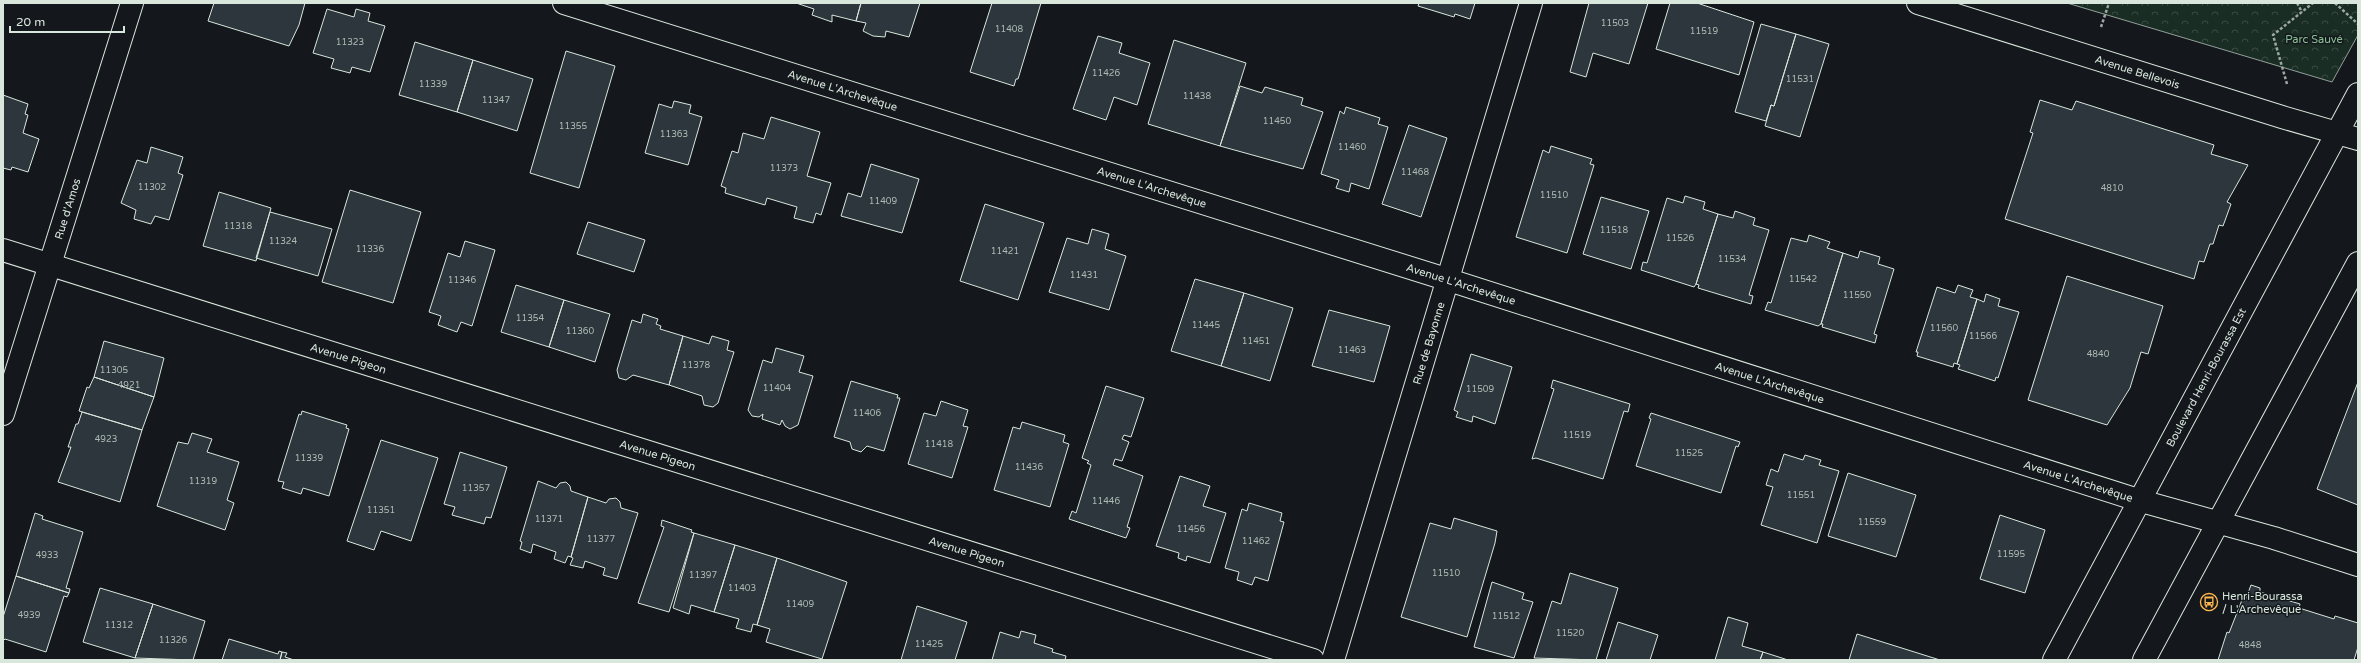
<svg xmlns="http://www.w3.org/2000/svg" width="2361" height="663" font-family="'Varela Round',sans-serif">
	<style>
		.park { fill: url(#park-crowns); stroke: #939e99 }
		.building { fill: #2c363c; stroke: #d8e6dc }
		.lines { fill: none; stroke-linecap: round; stroke-linejoin: round }
		.minor-casing { stroke: #d8e6dc; stroke-width: 24 }
		.primary-casing { stroke: #d8e6dc; stroke-width: 24 }
		.path { stroke: #9da8a2; stroke-width: 2.5; stroke-dasharray: 3 2; stroke-linecap: butt }
		.minor { stroke: #14181c; stroke-width: 22 }
		.primary { stroke: #14181c; stroke-width: 22 }
		.labels { text-anchor: middle; dominant-baseline: central; stroke-width: 3; stroke-linejoin: round; paint-order: stroke }
		.number-label { font-size: 9px; fill: #adbab4 }
		.park-label { font-size: 11px; fill: #8ac095; stroke: #14181c }
		.street-label { font-size: 11px; fill: #d8e6dc; stroke: #14181c }
		.poi-label { font-size: 11px; fill: #d8e6dc; stroke: #14181c; text-anchor: start }
	</style>
	<defs>
		<pattern id="park-crowns" width="20" height="18" patternUnits="userSpaceOnUse"><rect width="20" height="18" fill="#1a2d24"/><path d="M2 6a3 3 0 1 1 6 0M12 15a3 3 0 1 1 6 0" fill="none" stroke="#3b4b43"/></pattern>
	</defs>
	<rect width="100%" height="100%" fill="#14181c"/>
	<path class="park" d="M2067,3H2358V35L2332,82Z"/>
	<path class="building" d="M214,3H305L299,25L289,46L208,21Z
		M796,3H861L856,21L832,15V22L812,15L814,9Z
		M861,3H920L909,37L886,31L885,37L873,36L863,31L866,23L856,21Z
		M992,3H1041L1018,79H1016L1014,86L970,72Z
		M1419,3H1475L1470,19L1455,14L1454,17L1418,6Z
		M1589,3H1648L1629,64L1593,53L1586,77L1570,72Z
		M1670,3H1697L1754,22L1739,75L1656,49Z
		M327,9L354,17L356,9L370,13L368,21L385,26L370,72L352,67L350,73L331,68L334,59L313,53Z
		M1761,24L1796,34L1774,106L1771,105L1766,121L1735,112Z
		M1796,34L1829,44L1800,137L1765,126L1771,105L1774,106Z
		M1098,36L1122,43L1119,53L1150,63L1137,105L1114,97L1106,120L1073,109Z
		M1174,40L1246,63L1220,146L1148,124Z
		M415,42L473,60L457,112L399,95Z
		M566,51L615,66L579,188L530,173Z
		M473,60L533,79L517,131L457,112Z
		M1240,86L1262,93L1265,87L1303,98L1301,105L1323,112L1303,169L1220,146Z
		M3,95L28,104L25,114L28,115L23,133L39,139L28,172L12,167L11,170L3,168Z
		M2040,100L2072,110L2076,101L2214,145L2211,154L2248,165L2227,202L2231,204L2223,226L2219,225L2213,244H2210L2204,262L2199,261L2194,279L2005,219L2033,133L2030,132Z
		M674,101L691,105L689,113L702,117L688,165L645,153L659,104L672,108Z
		M1346,107L1380,118L1378,124L1388,127L1369,189L1351,183L1349,192L1336,188L1339,180L1321,174L1340,111L1344,114Z
		M771,117L820,132L807,176L831,183L821,215L816,213L813,223L794,218L797,207L767,198L765,205L725,193L726,188L721,186L732,151L738,153L743,133L764,139Z
		M1409,125L1447,138L1421,217L1382,204Z
		M1551,146L1592,159L1590,164L1594,165L1567,253L1516,237L1543,150L1549,153Z
		M151,147L183,157L178,173L183,175L169,220L155,216L151,224L134,219L136,210L121,203L137,160L147,163Z
		M871,164L919,179L902,233L841,216L848,193L861,197Z
		M350,190L421,212L393,303L322,282Z
		M219,192L271,208L256,261L203,246Z
		M1685,196L1705,202L1703,209L1718,214L1696,284L1694,287L1641,270L1643,262L1647,263L1667,198L1683,203Z
		M1601,197L1649,211L1631,269L1583,254Z
		M985,204L1044,223L1018,300L960,281Z
		M1735,211L1755,218L1753,225L1769,230L1749,295L1753,296L1751,304L1698,288L1699,285L1696,284L1718,214L1733,218Z
		M270,212L332,229L318,276L256,258Z
		M588,222L645,240L634,272L577,254Z
		M1092,229L1109,234L1105,249L1126,256L1109,310L1049,292L1067,238L1088,244Z
		M1809,235L1830,242L1827,248L1843,253L1821,324L1818,326L1765,310L1768,302L1771,303L1791,238L1807,242Z
		M465,241L495,250L472,326L461,322L457,332L438,325L441,316L429,312L448,253L460,257Z
		M1860,251L1880,257L1878,264L1894,269L1874,334L1877,335L1875,343L1822,327L1823,324H1821L1843,253L1858,258Z
		M2067,276L2163,306L2148,354L2141,352L2130,388L2107,425L2028,400Z
		M1195,279L1244,293L1221,366L1171,351Z
		M516,285L564,300L549,347L501,332Z
		M1958,285L1973,290L1970,297L1977,299L1957,364L1954,363L1953,367L1917,356L1918,352H1916L1937,287L1955,293Z
		M1244,293L1293,308L1270,381L1221,366Z
		M1986,294L2000,299L1998,306L2019,312L1998,378L1996,377L1995,381L1958,369L1960,365L1957,364L1977,299L1984,302Z
		M564,300L610,314L595,362L549,347Z
		M1329,310L1390,326L1374,382L1312,366Z
		M643,314L658,319L656,324L661,326L660,329L683,336L669,385L633,375L626,380L619,378L617,370L632,320L641,323Z
		M683,336L709,344L712,336L729,341L727,350L734,352L718,403L713,407L704,405L702,396L669,385Z
		M104,341L164,358L154,397L94,377Z
		M776,348L804,356L799,372L813,376L798,425L790,429L785,426L782,420L780,425L762,419L763,414L759,417L752,416L748,410L763,360L772,363Z
		M1471,354L1512,367L1495,424L1473,416L1472,422L1456,417L1458,412L1454,410Z
		M94,377L154,397L142,430L79,411L87,387L89,388Z
		M1553,380L1630,404L1628,412L1624,411L1603,479L1536,458L1532,459L1554,389L1551,388Z
		M851,381L898,395L897,398H900L884,451L867,446L861,452L852,449L850,442L834,437Z
		M2358,382V505L2317,489Z
		M1106,386L1144,398L1131,437L1124,435L1122,439L1129,442L1122,461L1115,459L1113,465L1143,476L1127,527L1130,528L1126,538L1069,519L1072,511L1076,513L1091,465L1087,463L1089,461L1082,458Z
		M941,401L968,410L963,426L968,427L952,478L908,464L924,413L936,416Z
		M302,411L347,425L346,428L349,429L329,496L303,488L301,494L282,488L284,482L278,481L299,414L301,415Z
		M82,412L142,430L120,502L58,482L71,447H68L76,424H78Z
		M1651,413L1740,442L1738,447L1736,446L1721,493L1636,466L1651,419L1649,418Z
		M1022,422L1065,435L1063,442L1069,444L1050,507L994,490L1013,427L1020,429Z
		M192,433L212,439L207,452L239,462L227,500L234,503L225,530L157,506L178,442L188,444Z
		M381,440L438,458L411,541L381,531L374,550L347,541Z
		M460,452L507,467L491,518L486,517L484,524L452,515L455,507L444,504Z
		M1784,454L1803,460L1805,455L1821,460L1819,465L1839,471L1817,543L1761,525L1773,487L1766,485L1771,469L1778,472Z
		M1848,473L1916,495L1896,557L1828,536Z
		M1180,476L1210,486L1203,506L1226,513L1210,563L1187,556L1186,561L1178,558L1179,553L1156,546Z
		M538,481L556,488L560,483L566,482L570,486L571,491L588,497L571,557L568,556L565,563L554,559L556,552L533,544L531,553L520,549L522,542L520,541Z
		M588,497L606,503L609,499L616,498L620,502L621,508L638,513L617,579L603,575L605,568L585,561L583,568L570,565L573,558L571,557Z
		M1249,503L1282,513L1280,521L1284,522L1268,581L1255,577L1252,585L1237,580L1239,572L1225,568L1242,509L1247,511Z
		M35,513L43,516L42,519L83,532L66,588L70,589L69,593L16,576Z
		M2000,515L2045,530L2025,593L1980,579Z
		M1454,518L1497,531L1495,543L1467,637L1401,617L1430,523L1451,529Z
		M662,520L692,530L691,532L694,533L669,612L638,603L664,527L661,526Z
		M694,533L735,545L714,612L691,605L689,614L673,608Z
		M735,545L777,558L757,625L753,624L751,632L736,628L739,619L714,612Z
		M777,558L847,582L822,659L766,642L770,629L757,625Z
		M1570,573L1618,588L1596,660L1534,658L1552,601L1561,604Z
		M16,576L69,593L67,597L64,596L46,652L5,639L3,641V617Z
		M1492,582L1524,593L1522,599L1533,602L1514,658L1474,647Z
		M2251,585L2260,588V592L2300,604L2299,608L2334,619L2335,616L2358,623V647L2354,660H2218L2227,632L2229,633L2242,600L2245,601Z
		M100,588L153,604L135,658L83,642Z
		M153,604L205,621L193,660L135,658Z
		M917,606L967,622L955,660H901Z
		M1728,617L1748,623L1742,646L1763,652L1760,660H1715Z
		M1618,622L1658,635L1650,660H1606Z
		M1021,631L1036,635L1034,643L1053,649L1052,652L1066,656L1065,660H992L1000,632L1019,638Z
		M1857,634L1940,660H1849Z
		M229,639L278,654L279,651L282,652L280,660H222Z
		M282,652L287,653L285,657L294,660H280Z
		M1763,652L1788,660H1760Z"/>
	<g class="lines">
		<g class="minor-casing">
			<g id="minor">
				<path id="s1" d="M564,3L1449,280L2141,501L2274,538L2358,565"/>
				<path id="s2" d="M1918,3L2282,117L2358,139"/>
				<path id="s3" d="M3,250L1313,660"/>
				<path id="s4" d="M3,414L132,3"/>
				<path id="s5" d="M1333,660L1531,3"/>
			</g>
		</g>
		<g class="primary-casing">
			<g id="primary">
				<path id="s6" d="M2054,660L2358,94"/>
				<path d="M2144,660L2358,263"/>
			</g>
		</g>
		<path class="path" d="M2297,3L2302,12
			M2335,3L2358,24
			M2101,27L2109,3
			M2287,84L2273,35L2313,3"/>
		<use href="#minor" class="minor"/>
		<use href="#primary" class="primary"/>
	</g>
	<defs>
		<g id="bus-ring" transform="scale(0.9)"><circle r="9.5" fill="#14181c" stroke="#ffb74d" stroke-width="1.5"/><path d="M-5-6H5V4H4V6H2V4H-2V6H-4V4H-5ZM-3.5-4V0h7V-4ZM-3.5 1.2v1.5H-2V1.2ZM2 1.2v1.5H3.5V1.2Z" fill="#ffb74d"/></g>
	</defs>
	<g fill-rule="evenodd">
		<use href="#bus-ring" x="2209" y="602"/>
	</g>
	<g class="labels">
		<g class="number-label">
			<text x="1615" y="23">11503</text>
			<text x="1009" y="29">11408</text>
			<text x="1704" y="31">11519</text>
			<text x="350" y="42">11323</text>
			<text x="1106" y="73">11426</text>
			<text x="1800" y="79">11531</text>
			<text x="433" y="84">11339</text>
			<text x="1197" y="96">11438</text>
			<text x="496" y="100">11347</text>
			<text x="1277" y="121">11450</text>
			<text x="573" y="126">11355</text>
			<text x="674" y="134">11363</text>
			<text x="1352" y="147">11460</text>
			<text x="784" y="168">11373</text>
			<text x="1415" y="172">11468</text>
			<text x="152" y="187">11302</text>
			<text x="2112" y="188">4810</text>
			<text x="1554" y="195">11510</text>
			<text x="883" y="201">11409</text>
			<text x="238" y="226">11318</text>
			<text x="1614" y="230">11518</text>
			<text x="1680" y="238">11526</text>
			<text x="283" y="241">11324</text>
			<text x="370" y="249">11336</text>
			<text x="1005" y="251">11421</text>
			<text x="1732" y="259">11534</text>
			<text x="1084" y="275">11431</text>
			<text x="1803" y="279">11542</text>
			<text x="462" y="280">11346</text>
			<text x="1857" y="295">11550</text>
			<text x="530" y="318">11354</text>
			<text x="1206" y="325">11445</text>
			<text x="1944" y="328">11560</text>
			<text x="580" y="331">11360</text>
			<text x="1983" y="336">11566</text>
			<text x="1256" y="341">11451</text>
			<text x="1352" y="350">11463</text>
			<text x="2098" y="354">4840</text>
			<text x="696" y="365">11378</text>
			<text x="114" y="370">11305</text>
			<text x="129" y="385">4921</text>
			<text x="777" y="388">11404</text>
			<text x="1480" y="389">11509</text>
			<text x="867" y="413">11406</text>
			<text x="1577" y="435">11519</text>
			<text x="106" y="439">4923</text>
			<text x="939" y="444">11418</text>
			<text x="1689" y="453">11525</text>
			<text x="309" y="458">11339</text>
			<text x="1029" y="467">11436</text>
			<text x="203" y="481">11319</text>
			<text x="476" y="488">11357</text>
			<text x="1801" y="495">11551</text>
			<text x="1106" y="501">11446</text>
			<text x="381" y="510">11351</text>
			<text x="549" y="519">11371</text>
			<text x="1872" y="522">11559</text>
			<text x="1191" y="529">11456</text>
			<text x="601" y="539">11377</text>
			<text x="1256" y="541">11462</text>
			<text x="2011" y="554">11595</text>
			<text x="47" y="555">4933</text>
			<text x="1446" y="573">11510</text>
			<text x="703" y="575">11397</text>
			<text x="742" y="588">11403</text>
			<text x="800" y="604">11409</text>
			<text x="29" y="615">4939</text>
			<text x="1506" y="616">11512</text>
			<text x="119" y="625">11312</text>
			<text x="1570" y="633">11520</text>
			<text x="173" y="640">11326</text>
			<text x="929" y="644">11425</text>
			<text x="2250" y="645">4848</text>
		</g>
		<g class="park-label">
			<text x="2314" y="39">Parc Sauvé</text>
		</g>
		<g class="street-label">
			<text stroke="none"><textPath href="#s2" startOffset="230">Avenue Bellevois</textPath></text>
			<text stroke="none"><textPath href="#s1" startOffset="292">Avenue L'Archevêque</textPath></text>
			<text stroke="none"><textPath href="#s1" startOffset="616">Avenue L'Archevêque</textPath></text>
			<text stroke="none"><textPath href="#s4" startOffset="215">Rue d'Amos</textPath></text>
			<text stroke="none"><textPath href="#s1" startOffset="940">Avenue L'Archevêque</textPath></text>
			<text stroke="none"><textPath href="#s5" startOffset="331">Rue de Bayonne</textPath></text>
			<text stroke="none"><textPath href="#s3" startOffset="362">Avenue Pigeon</textPath></text>
			<text stroke="none"><textPath href="#s6" startOffset="321">Boulevard Henri-Bourassa Est</textPath></text>
			<text stroke="none"><textPath href="#s1" startOffset="1264">Avenue L'Archevêque</textPath></text>
			<text stroke="none"><textPath href="#s3" startOffset="686">Avenue Pigeon</textPath></text>
			<text stroke="none"><textPath href="#s1" startOffset="1588">Avenue L'Archevêque</textPath></text>
			<text stroke="none"><textPath href="#s3" startOffset="1010">Avenue Pigeon</textPath></text>
		</g>
		<g class="poi-label">
			<text x="2222" y="596">Henri-Bourassa<tspan x="2222" dy="13">/ L'Archevêque</tspan></text>
		</g>
	</g>
	<rect width="2361" height="663" fill="none" stroke="#d8e6dc" stroke-width="8"/>
	<path d="M10 26v6h114v-6" fill="none" stroke="#d8e6dc" stroke-width="2"/>
	<text x="16" y="26" font-size="12" fill="#d8e6dc" stroke="#14181c" stroke-width="3" paint-order="stroke">20 m</text>
</svg>
